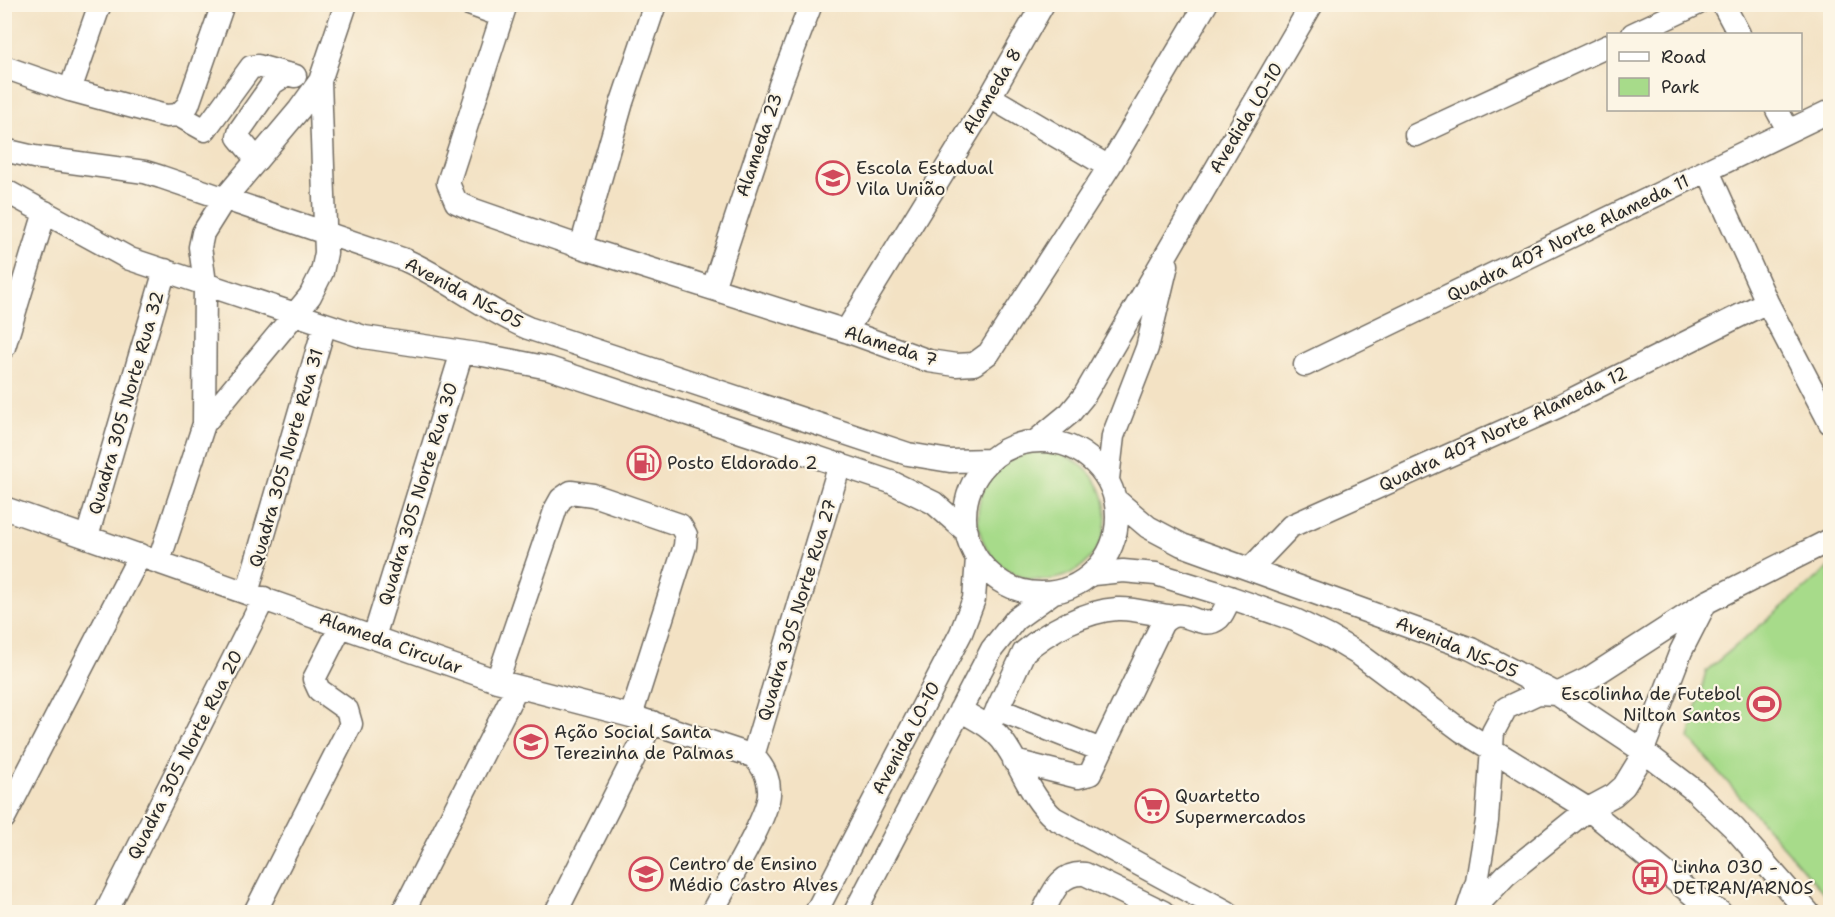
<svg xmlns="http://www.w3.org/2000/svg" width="1835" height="917" font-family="'Shantell Sans',sans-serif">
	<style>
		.green { fill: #a7db8a; stroke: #69835a; stroke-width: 1.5 }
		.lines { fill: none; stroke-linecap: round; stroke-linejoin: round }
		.minor-casing { stroke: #716b61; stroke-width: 25 }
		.minor { stroke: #fff; stroke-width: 22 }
		.labels { text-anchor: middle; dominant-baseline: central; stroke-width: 4.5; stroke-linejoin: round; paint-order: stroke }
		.street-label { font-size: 18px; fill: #2b2b2b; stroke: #fcf5e5 }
		.poi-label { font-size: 18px; fill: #2b2b2b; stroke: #fcf5e5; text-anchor: start }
	</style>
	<rect width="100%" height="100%" fill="#fcf5e5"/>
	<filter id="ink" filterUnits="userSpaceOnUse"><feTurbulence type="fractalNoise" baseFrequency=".0167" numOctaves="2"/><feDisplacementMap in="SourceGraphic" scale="12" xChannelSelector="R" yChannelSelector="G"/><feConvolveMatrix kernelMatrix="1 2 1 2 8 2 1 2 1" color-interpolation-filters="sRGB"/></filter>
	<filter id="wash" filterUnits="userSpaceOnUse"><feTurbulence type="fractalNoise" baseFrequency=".008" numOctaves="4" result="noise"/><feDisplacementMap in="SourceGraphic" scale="24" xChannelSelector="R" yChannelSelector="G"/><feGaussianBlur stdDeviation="1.35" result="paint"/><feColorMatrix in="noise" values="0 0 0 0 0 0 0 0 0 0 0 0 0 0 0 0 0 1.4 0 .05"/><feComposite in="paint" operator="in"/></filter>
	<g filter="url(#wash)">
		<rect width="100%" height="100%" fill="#f3e2c4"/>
		<path class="green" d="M978 516a64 64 0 1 1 128 0a64 64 0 1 1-128 0Z
			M1830,567V900L1689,738L1706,671Z"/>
	</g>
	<g filter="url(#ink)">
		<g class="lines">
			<g class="minor-casing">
				<path id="minor" d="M469,4L502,16
					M506,4L448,183L456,202L474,210L581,247L846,331L929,361L956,365L974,364L989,353L1109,167L1206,4
					M1723,4L1739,34
					M1633,34L1697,4
					M4,67L70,90L166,116L178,115L188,105L223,4
					M70,90L100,4
					M990,97L1109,167
					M1777,110L1788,130
					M178,115L205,130L251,67L258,66L287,74
					M1416,135L1608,46
					M4,150L34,157L145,172L161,177L405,260C448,279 485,310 528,328L908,454L950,461L991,460
					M257,160L238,137L240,130L273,83L287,74L295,76
					M1708,171L1767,302L1830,423
					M4,190L130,259L364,337L483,355L549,368L891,482L934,503L967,532
					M581,247L622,102L655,4
					M713,288L780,85L811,4
					M846,331L990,97L1043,4
					M4,347L45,212
					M1305,365L1830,111
					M204,424L310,296L322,272L326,253L320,81
					M965 517a76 76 0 1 1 152 0a76 76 0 1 1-152 0Z
					M1036,441L1070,413L1084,396L1312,4
					M1108,479L1113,436L1147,348L1167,265
					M1116,500L1148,527L1182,545L1471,649L1557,694L1643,751L1694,790L1734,828L1808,912
					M4,508L497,681L631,716L753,756C763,766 770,779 769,794C768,818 725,887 712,912
					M87,537L165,270
					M159,561L204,424L205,283L200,247L203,233L225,198L299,110L320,81L346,4
					M1250,569L1291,526L1557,407L1767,302
					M1093,574L1123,571L1156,574L1215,592L1295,620L1330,637L1360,655L1462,731L1588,809L1698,899L1720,912
					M247,593L325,324
					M374,637L462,352
					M497,681L556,508L561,499L571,492L593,495L680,525L686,535L685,546L631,716
					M997,709L1101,750
					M960,710C975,719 991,726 1002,740C1021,765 1030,797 1054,818L1227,912
					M989,727L1024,652C1048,631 1085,611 1117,609C1134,608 1152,614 1168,616
					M753,756L840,464
					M1014,761L1078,777L1090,774L1162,624C1181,601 1201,634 1219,618C1224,613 1227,604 1230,597
					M4,818L140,555
					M1472,911L1506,875L1588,809L1614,795L1624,786L1638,763L1681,651L1704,606
					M106,912L264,598
					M255,912L351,724L347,710L319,690L314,679L341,626
					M403,912L517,687
					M556,912L652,722
					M816,912L961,633L974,599L977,558
					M855,912L992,649L1016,619L1052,593
					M1043,912C1053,893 1059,872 1085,874L1163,912
					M1467,912L1477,882L1487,821L1493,732L1506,708L1538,693L1557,694L1588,679L1707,602L1830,540"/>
			</g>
			<use href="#minor" class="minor"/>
		</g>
	</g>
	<defs>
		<g id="school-ring" transform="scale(1.725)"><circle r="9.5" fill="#fcf5e5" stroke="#d1495b" stroke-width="1.5"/><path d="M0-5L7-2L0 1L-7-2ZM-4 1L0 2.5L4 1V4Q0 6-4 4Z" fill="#d1495b"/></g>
		<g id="fuel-ring" transform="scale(1.725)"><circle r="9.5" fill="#fcf5e5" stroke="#d1495b" stroke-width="1.5"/><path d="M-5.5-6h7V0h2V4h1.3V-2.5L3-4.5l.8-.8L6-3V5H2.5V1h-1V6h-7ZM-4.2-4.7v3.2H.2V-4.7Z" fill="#d1495b"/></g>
		<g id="stadium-ring" transform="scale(1.725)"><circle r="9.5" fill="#fcf5e5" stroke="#d1495b" stroke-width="1.5"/><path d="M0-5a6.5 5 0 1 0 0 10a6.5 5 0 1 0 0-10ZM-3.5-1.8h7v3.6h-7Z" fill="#d1495b"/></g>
		<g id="supermarket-ring" transform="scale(1.725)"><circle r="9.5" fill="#fcf5e5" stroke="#d1495b" stroke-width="1.5"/><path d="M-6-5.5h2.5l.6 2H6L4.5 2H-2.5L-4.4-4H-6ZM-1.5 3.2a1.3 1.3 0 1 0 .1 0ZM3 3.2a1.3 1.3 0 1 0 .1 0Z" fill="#d1495b"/></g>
		<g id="bus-ring" transform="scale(1.725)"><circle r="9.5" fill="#fcf5e5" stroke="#d1495b" stroke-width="1.5"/><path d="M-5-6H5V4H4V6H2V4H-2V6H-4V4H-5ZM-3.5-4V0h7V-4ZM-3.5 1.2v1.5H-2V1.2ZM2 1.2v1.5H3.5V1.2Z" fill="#d1495b"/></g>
	</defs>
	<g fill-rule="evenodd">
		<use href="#school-ring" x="833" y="178"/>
		<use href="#fuel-ring" x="644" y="463"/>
		<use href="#stadium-ring" x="1764" y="704"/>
		<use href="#school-ring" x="531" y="742"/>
		<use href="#supermarket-ring" x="1152" y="806"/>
		<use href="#school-ring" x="646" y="874"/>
		<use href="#bus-ring" x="1650" y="877"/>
	</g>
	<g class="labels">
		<g class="street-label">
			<text transform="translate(992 91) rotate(-59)">Alameda 8</text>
			<text transform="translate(1246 118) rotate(-59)">Avedida LO-10</text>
			<text transform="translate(759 145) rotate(-71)">Alameda 23</text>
			<text transform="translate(1568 238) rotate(-26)">Quadra 407 Norte Alameda 11</text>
			<text transform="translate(464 293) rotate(28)">Avenida NS-05</text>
			<text transform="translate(891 346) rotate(18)">Alameda 7</text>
			<text transform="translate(126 403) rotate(-74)">Quadra 305 Norte Rua 32</text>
			<text transform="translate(1503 429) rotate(-25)">Quadra 407 Norte Alameda 12</text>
			<text transform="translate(286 458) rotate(-74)">Quadra 305 Norte Rua 31</text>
			<text transform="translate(418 494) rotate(-73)">Quadra 305 Norte Rua 30</text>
			<text transform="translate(797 610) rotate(-73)">Quadra 305 Norte Rua 27</text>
			<text transform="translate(391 643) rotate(20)">Alameda Circular</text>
			<text transform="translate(1457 647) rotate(23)">Avenida NS-05</text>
			<text transform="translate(906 738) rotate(-62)">Avenida LO-10</text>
			<text transform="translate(185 755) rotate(-63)">Quadra 305 Norte Rua 20</text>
		</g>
		<g class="poi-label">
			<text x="856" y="168">Escola Estadual<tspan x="856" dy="21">Vila União</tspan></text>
			<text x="667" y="463">Posto Eldorado 2</text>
			<text x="1741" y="694" text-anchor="end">Escolinha de Futebol<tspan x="1741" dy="21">Nilton Santos</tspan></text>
			<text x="554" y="732">Ação Social Santa<tspan x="554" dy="21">Terezinha de Palmas</tspan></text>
			<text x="1175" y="796">Quartetto<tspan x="1175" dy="21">Supermercados</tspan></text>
			<text x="669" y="864">Centro de Ensino<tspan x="669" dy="21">Médio Castro Alves</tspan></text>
			<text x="1673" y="867">Linha 030 -<tspan x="1673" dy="21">DETRAN/ARNOS</tspan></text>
		</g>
	</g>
	<rect width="1835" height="917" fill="none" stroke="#fcf5e5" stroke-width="24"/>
	<rect x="1607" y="33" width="195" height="78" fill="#fcf5e5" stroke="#a8a49b" stroke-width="1.5"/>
	<rect x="1619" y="52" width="30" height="9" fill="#ffffff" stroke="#a8a49b" stroke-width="1.5"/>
	<text x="1661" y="63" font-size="18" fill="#2b2b2b">Road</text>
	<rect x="1619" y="78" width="30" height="18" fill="#a7db8a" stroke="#a8a49b" stroke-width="1.5"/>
	<text x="1661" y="93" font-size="18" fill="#2b2b2b">Park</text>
</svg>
